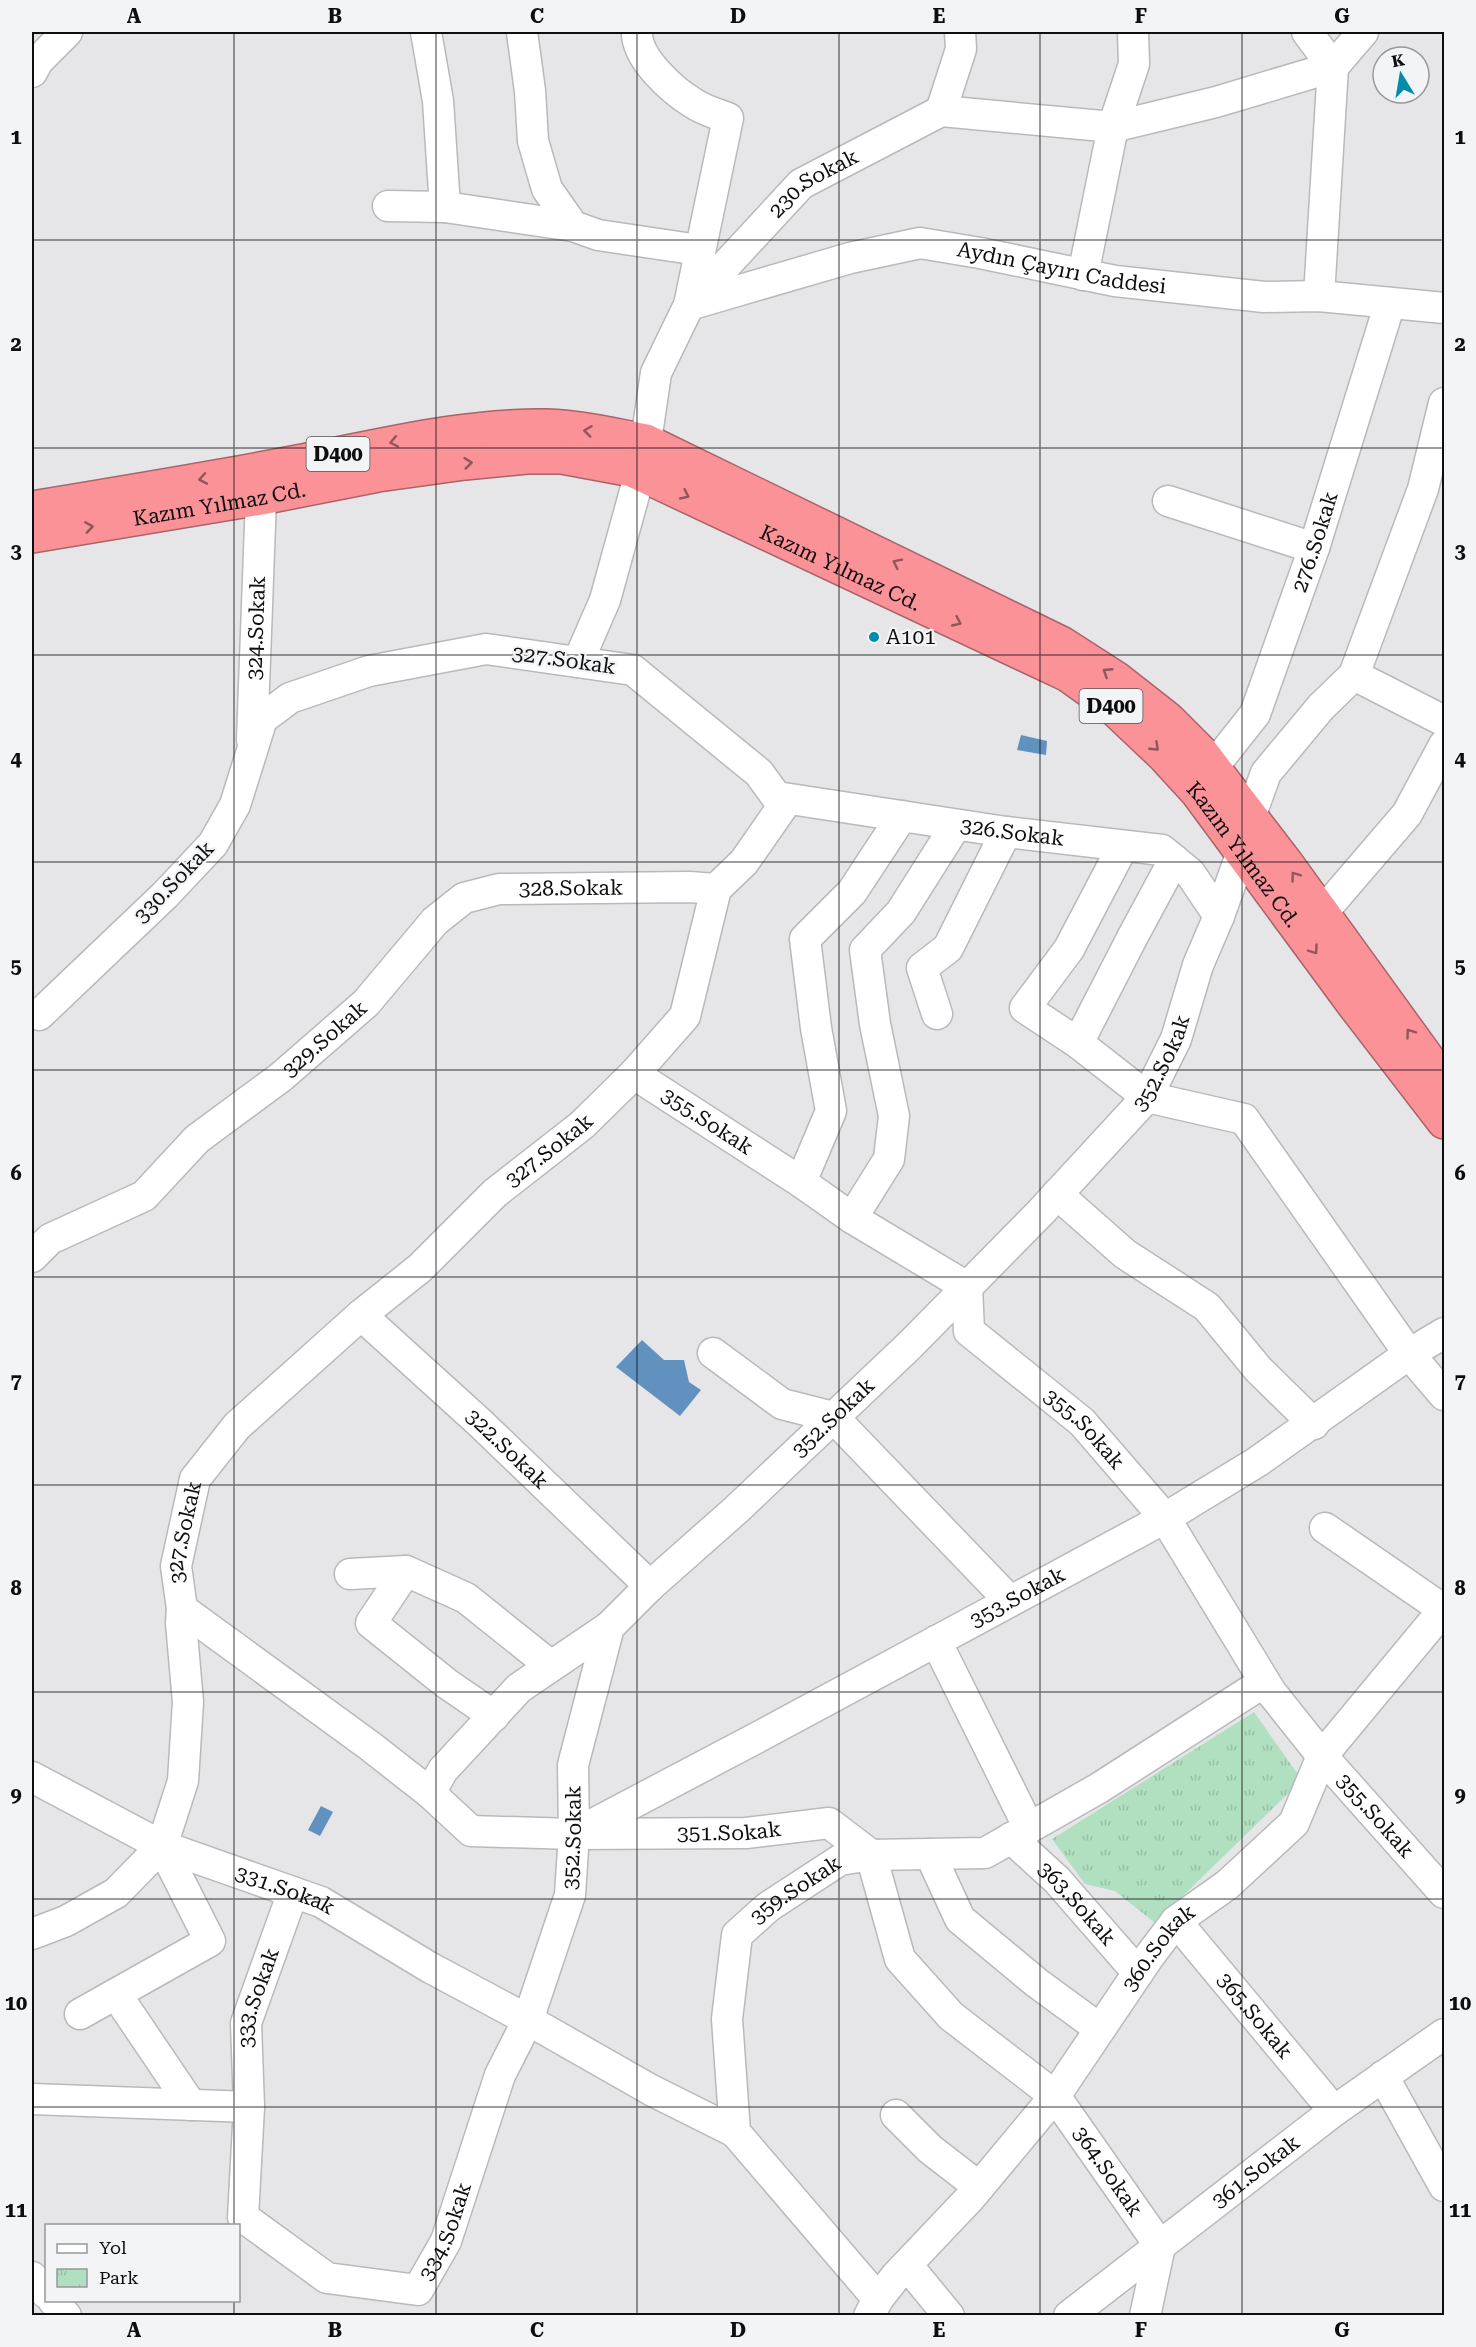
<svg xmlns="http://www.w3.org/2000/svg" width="1476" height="2347" font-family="'Roboto Serif',serif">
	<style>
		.park { fill: url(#park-tufts) }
		.water { fill: #6191bf }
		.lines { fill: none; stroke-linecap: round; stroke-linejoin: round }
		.minor-casing { stroke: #b8b9bb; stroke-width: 33 }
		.highway-casing { stroke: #a86468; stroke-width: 36 }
		.minor { stroke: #fff; stroke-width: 30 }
		.highway { stroke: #fb9298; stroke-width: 33 }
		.oneway { stroke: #90575a }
		.grid { fill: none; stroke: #0e0e0f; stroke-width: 1.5; stroke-opacity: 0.55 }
		.poi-dot { fill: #008caa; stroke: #f3f4f6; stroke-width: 2 }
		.labels { text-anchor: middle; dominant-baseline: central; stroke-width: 4.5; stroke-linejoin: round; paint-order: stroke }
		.shield { fill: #f3f4f6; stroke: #535354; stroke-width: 1.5 }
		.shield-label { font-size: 20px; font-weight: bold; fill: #0e0e0f }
		.street-label { font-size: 21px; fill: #0e0e0f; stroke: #f3f4f6 }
		.poi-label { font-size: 21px; fill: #0e0e0f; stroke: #f3f4f6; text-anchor: start }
		.neatline { fill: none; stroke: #0e0e0f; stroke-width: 2 }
		.grid-label { font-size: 20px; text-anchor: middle; font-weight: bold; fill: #0e0e0f }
	</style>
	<defs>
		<pattern id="park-tufts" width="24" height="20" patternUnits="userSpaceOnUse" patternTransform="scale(1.5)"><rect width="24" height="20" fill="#b1e0c1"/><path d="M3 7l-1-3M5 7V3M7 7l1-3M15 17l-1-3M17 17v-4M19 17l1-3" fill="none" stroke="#97bfa5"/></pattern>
	</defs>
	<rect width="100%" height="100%" fill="#e6e6e9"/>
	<path class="park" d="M1254,1712L1302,1780L1155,1923L1115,1891L1085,1884L1052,1839Z"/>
	<path class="water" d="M1021,735L1047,741L1046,755L1017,750Z
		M642,1340L664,1360H684L689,1382L701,1390L680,1416L616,1367Z
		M321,1806L333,1812L320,1836L308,1830Z"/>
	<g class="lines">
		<g class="minor-casing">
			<g id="minor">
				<path d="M426,32L438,101L445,207"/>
				<path d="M522,32L530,91L533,141L547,189L573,226L598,235L699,250"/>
				<path id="s1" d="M637,32C636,58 672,90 693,103C703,110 717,114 728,118L689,305L850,258L920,243L980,253L1115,281L1264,297L1319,296L1444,308"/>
				<path d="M1307,32L1333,67L1319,296"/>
				<path d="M32,72L38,61L67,32"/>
				<path d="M941,111L961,49L960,32"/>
				<path d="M388,206L445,207L573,226"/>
				<path d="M1083,275L1113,127L1216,102L1333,67L1363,32"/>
				<path id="s2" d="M646,441L656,373L689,305L801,184L941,111L1113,127L1134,64L1133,32"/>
				<path d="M1168,501L1314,548"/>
				<path d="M578,662L605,600L640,473"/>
				<path d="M1354,675L1444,721"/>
				<path id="s3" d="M252,740L261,498"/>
				<path id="s4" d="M1213,767L1255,714L1314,548L1390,303"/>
				<path id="s5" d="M777,797L1006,832L1162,850L1190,873L1219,916"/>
				<path d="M1250,817L1266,773L1321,707L1354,675L1423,489L1444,403"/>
				<path d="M1174,860L1133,936L1078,1043L1147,1097L1244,1119L1409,1354L1444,1395"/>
				<path d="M1322,913L1407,814L1444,745"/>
				<path d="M937,1014L922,968L948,948L1006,832"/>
				<path d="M1078,1043L1025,1008L1069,949L1123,846"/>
				<path id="s6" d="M634,1074L801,1182L852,1218L967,1287L969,1331L1082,1422L1165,1518L1271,1692L1322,1756L1444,1893"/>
				<path d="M801,1182L831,1111L816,1028L805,939L852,892L902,816"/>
				<path d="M1057,1194L1125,1254L1207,1307L1258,1369L1314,1424"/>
				<path d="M852,1218L889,1159L894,1116L875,1024L865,950L901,912L956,825"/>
				<path id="s7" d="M32,1257L50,1239L144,1196L197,1139L281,1077L366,1003L435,921L464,898L499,889L689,887L716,889"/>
				<path id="s8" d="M361,1315L479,1422L650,1586"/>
				<path d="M713,1353L782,1404L833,1417L1010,1601"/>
				<path d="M1325,1528L1444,1610"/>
				<path d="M406,1571L371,1623L446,1683L494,1716"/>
				<path d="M350,1574L406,1571L466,1598L551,1666"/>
				<path d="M182,1609L370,1746L430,1793"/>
				<path id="s9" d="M609,1627L519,1688L443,1770L430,1793L471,1831L574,1834L746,1833L829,1823L871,1855L900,1959L951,2016L1055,2096L1160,2246L1145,2316"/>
				<path d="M936,1641L1029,1828"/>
				<path id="s10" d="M32,1777L162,1846L321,1902L429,1967L528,2020L651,2090L735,2132"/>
				<path id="s11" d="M580,1831L762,1735L1165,1518L1257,1462L1409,1354L1444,1333"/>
				<path id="s12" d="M1011,1838L1057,1880L1138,1973"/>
				<path d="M930,1854L960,1919L1037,1983L1100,2029"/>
				<path id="s13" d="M1176,1921L1334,2111"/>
				<path id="s14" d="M32,1934L66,1921L116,1893L162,1846L183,1781L188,1702L181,1623L182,1609L176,1566L195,1479L237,1426L361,1315L420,1268L495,1193L582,1125L634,1074L685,1016L716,889L744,862L783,806L759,773L633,670L486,649L369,671L290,698L262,719L235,805L213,844L165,895L39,1015"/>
				<path d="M116,1994L191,2105"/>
				<path d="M80,2014L210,1941L162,1846"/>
				<path d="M1383,2076L1444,2186"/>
				<path id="s15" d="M32,2099L249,2107L243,2217L327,2278L418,2290L446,2241L500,2075L528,2020L570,1895L574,1834L573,1765L609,1627L650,1586L737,1509L910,1345L1040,1213L1147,1097L1176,1039L1198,965L1219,916L1242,852"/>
				<path id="s16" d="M249,2107L246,2023L293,1892"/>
				<path d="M896,2115L930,2149L979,2187"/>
				<path d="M907,2265L949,2316"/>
				<path d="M32,2277L46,2293"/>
				<path id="s17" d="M878,2299L735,2132L727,2019L737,1935L768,1907L840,1860L871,1855L985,1853L1099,1788L1264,1682"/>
				<path d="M53,2300L66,2316"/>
				<path id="s18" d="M869,2316L878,2299L896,2276L970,2198L1055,2096L1148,1958L1176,1921L1227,1885L1294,1823L1322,1756L1444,1609"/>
				<path id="s19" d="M1069,2316L1334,2111L1444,2034"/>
			</g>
		</g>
		<g class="highway-casing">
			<g id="highway">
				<path d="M32,508C117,494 202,480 287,464C373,448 458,425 547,426C580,427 613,435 646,441L1061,643L1117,679L1168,719L1202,753L1287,864L1444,1081"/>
				<path id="s20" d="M32,536L261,498L378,475L465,463L527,457H562L632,470L1068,675L1110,705L1164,756L1197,792L1354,1005L1444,1122"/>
			</g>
		</g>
		<use href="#minor" class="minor"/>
		<use href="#highway" class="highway"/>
	</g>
	<defs><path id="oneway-chevron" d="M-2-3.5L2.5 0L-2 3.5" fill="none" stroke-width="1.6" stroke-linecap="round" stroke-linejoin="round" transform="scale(1.5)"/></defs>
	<g class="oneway">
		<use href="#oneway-chevron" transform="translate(588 431) rotate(-173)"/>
		<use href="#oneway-chevron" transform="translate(394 442) rotate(168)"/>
		<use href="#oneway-chevron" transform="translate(468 463) rotate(-6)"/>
		<use href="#oneway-chevron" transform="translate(203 479) rotate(170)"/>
		<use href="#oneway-chevron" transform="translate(685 495) rotate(25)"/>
		<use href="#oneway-chevron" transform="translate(89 527) rotate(-9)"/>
		<use href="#oneway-chevron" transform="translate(897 563) rotate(-154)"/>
		<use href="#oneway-chevron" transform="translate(957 622) rotate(25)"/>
		<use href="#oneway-chevron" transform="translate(1107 672) rotate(-147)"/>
		<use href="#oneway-chevron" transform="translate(1155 747) rotate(43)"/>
		<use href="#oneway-chevron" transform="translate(1295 876) rotate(-126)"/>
		<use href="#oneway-chevron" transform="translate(1314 950) rotate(54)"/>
		<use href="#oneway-chevron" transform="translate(1410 1033) rotate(-126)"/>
	</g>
	<path class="grid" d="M234,32V2226M436,32V2316M637,32V2316M839,32V2316M1040,32V2316M1242,32V2316M32,240H1444M32,448H1444M32,655H1444M32,862H1444M32,1070H1444M32,1277H1444M32,1485H1444M32,1692H1444M32,1899H1444M32,2107H1444M234,2300V2316"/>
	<circle class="poi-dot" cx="874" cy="637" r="6"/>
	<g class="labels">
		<g class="shield">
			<rect x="306.5" y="437" width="63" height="34" rx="4.5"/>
			<rect x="1079.5" y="689" width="63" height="34" rx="4.5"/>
		</g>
		<g class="shield-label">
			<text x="338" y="454">D400</text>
			<text x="1111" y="706">D400</text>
		</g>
		<g class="street-label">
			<text stroke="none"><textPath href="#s2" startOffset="320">230.Sokak</textPath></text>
			<text stroke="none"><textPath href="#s1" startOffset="706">Aydın Çayırı Caddesi</textPath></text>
			<text stroke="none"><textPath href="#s20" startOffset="190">Kazım Yılmaz Cd.</textPath></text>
			<text stroke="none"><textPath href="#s4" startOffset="250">276.Sokak</textPath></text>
			<text stroke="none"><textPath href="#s20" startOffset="838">Kazım Yılmaz Cd.</textPath></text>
			<text stroke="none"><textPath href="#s3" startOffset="112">324.Sokak</textPath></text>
			<text transform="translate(564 660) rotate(8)">327.Sokak</text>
			<text stroke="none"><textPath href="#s5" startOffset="238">326.Sokak</textPath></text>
			<text stroke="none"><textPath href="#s20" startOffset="1342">Kazım Yılmaz Cd.</textPath></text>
			<text transform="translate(174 882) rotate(-46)">330.Sokak</text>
			<text stroke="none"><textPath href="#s7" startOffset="676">328.Sokak</textPath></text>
			<text stroke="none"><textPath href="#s7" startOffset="369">329.Sokak</textPath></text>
			<text stroke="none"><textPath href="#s15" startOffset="2013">352.Sokak</textPath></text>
			<text stroke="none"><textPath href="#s6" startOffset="87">355.Sokak</textPath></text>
			<text stroke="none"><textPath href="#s14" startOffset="1017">327.Sokak</textPath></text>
			<text stroke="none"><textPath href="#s15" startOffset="1527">352.Sokak</textPath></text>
			<text stroke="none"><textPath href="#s6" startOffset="591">355.Sokak</textPath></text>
			<text stroke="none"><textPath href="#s8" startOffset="198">322.Sokak</textPath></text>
			<text stroke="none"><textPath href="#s14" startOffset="478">327.Sokak</textPath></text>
			<text stroke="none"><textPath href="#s11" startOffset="496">353.Sokak</textPath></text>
			<text stroke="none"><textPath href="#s6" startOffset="1077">355.Sokak</textPath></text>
			<text stroke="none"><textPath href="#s9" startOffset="561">351.Sokak</textPath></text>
			<text stroke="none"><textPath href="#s15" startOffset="1005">352.Sokak</textPath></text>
			<text stroke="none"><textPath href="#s10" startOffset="278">331.Sokak</textPath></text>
			<text stroke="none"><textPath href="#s17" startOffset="492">359.Sokak</textPath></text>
			<text stroke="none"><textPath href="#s12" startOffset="93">363.Sokak</textPath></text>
			<text stroke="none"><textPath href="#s18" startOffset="470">360.Sokak</textPath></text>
			<text stroke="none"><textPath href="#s16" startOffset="111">333.Sokak</textPath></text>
			<text stroke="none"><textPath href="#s13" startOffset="123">365.Sokak</textPath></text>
			<text stroke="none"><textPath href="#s9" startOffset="1122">364.Sokak</textPath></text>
			<text stroke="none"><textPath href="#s19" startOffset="236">361.Sokak</textPath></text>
			<text stroke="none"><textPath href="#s15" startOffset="588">334.Sokak</textPath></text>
		</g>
		<g class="poi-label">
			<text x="886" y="637">A101</text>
		</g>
	</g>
	<rect width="1476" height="2347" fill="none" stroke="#f3f4f6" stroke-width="66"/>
	<rect x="45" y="2224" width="195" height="78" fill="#f3f4f6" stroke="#97989a" stroke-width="1.5"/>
	<rect x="57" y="2244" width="30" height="9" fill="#ffffff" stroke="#97989a" stroke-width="1.5"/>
	<text x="99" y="2254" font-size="18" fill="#0e0e0f">Yol</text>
	<rect x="57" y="2269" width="30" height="18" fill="url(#park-tufts)" stroke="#97989a" stroke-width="1.5"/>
	<text x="99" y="2284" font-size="18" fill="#0e0e0f">Park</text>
	<g transform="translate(1401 75) rotate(349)"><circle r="28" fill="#f3f4f6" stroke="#97989a" stroke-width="1.5"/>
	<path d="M0-4.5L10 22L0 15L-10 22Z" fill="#008caa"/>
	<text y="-9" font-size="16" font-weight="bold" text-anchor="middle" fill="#0e0e0f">K</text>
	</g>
	<rect x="33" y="33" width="1410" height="2281" class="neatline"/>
	<g class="grid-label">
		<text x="134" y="23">A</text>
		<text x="335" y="23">B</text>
		<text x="537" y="23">C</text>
		<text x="738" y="23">D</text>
		<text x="939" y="23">E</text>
		<text x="1141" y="23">F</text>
		<text x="1342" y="23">G</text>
		<text x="16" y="144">1</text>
		<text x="1460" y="144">1</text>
		<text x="16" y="351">2</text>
		<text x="1460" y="351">2</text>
		<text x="16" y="558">3</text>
		<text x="1460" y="558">3</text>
		<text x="16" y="766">4</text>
		<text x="1460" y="766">4</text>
		<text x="16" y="973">5</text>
		<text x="1460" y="973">5</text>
		<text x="16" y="1180">6</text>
		<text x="1460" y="1180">6</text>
		<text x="16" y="1388">7</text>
		<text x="1460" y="1388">7</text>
		<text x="16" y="1595">8</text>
		<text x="1460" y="1595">8</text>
		<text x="16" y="1802">9</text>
		<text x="1460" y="1802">9</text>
		<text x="16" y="2010">10</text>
		<text x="1460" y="2010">10</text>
		<text x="16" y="2217">11</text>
		<text x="1460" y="2217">11</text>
		<text x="134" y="2337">A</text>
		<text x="335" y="2337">B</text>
		<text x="537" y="2337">C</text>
		<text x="738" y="2337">D</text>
		<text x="939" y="2337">E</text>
		<text x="1141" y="2337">F</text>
		<text x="1342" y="2337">G</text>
	</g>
</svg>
